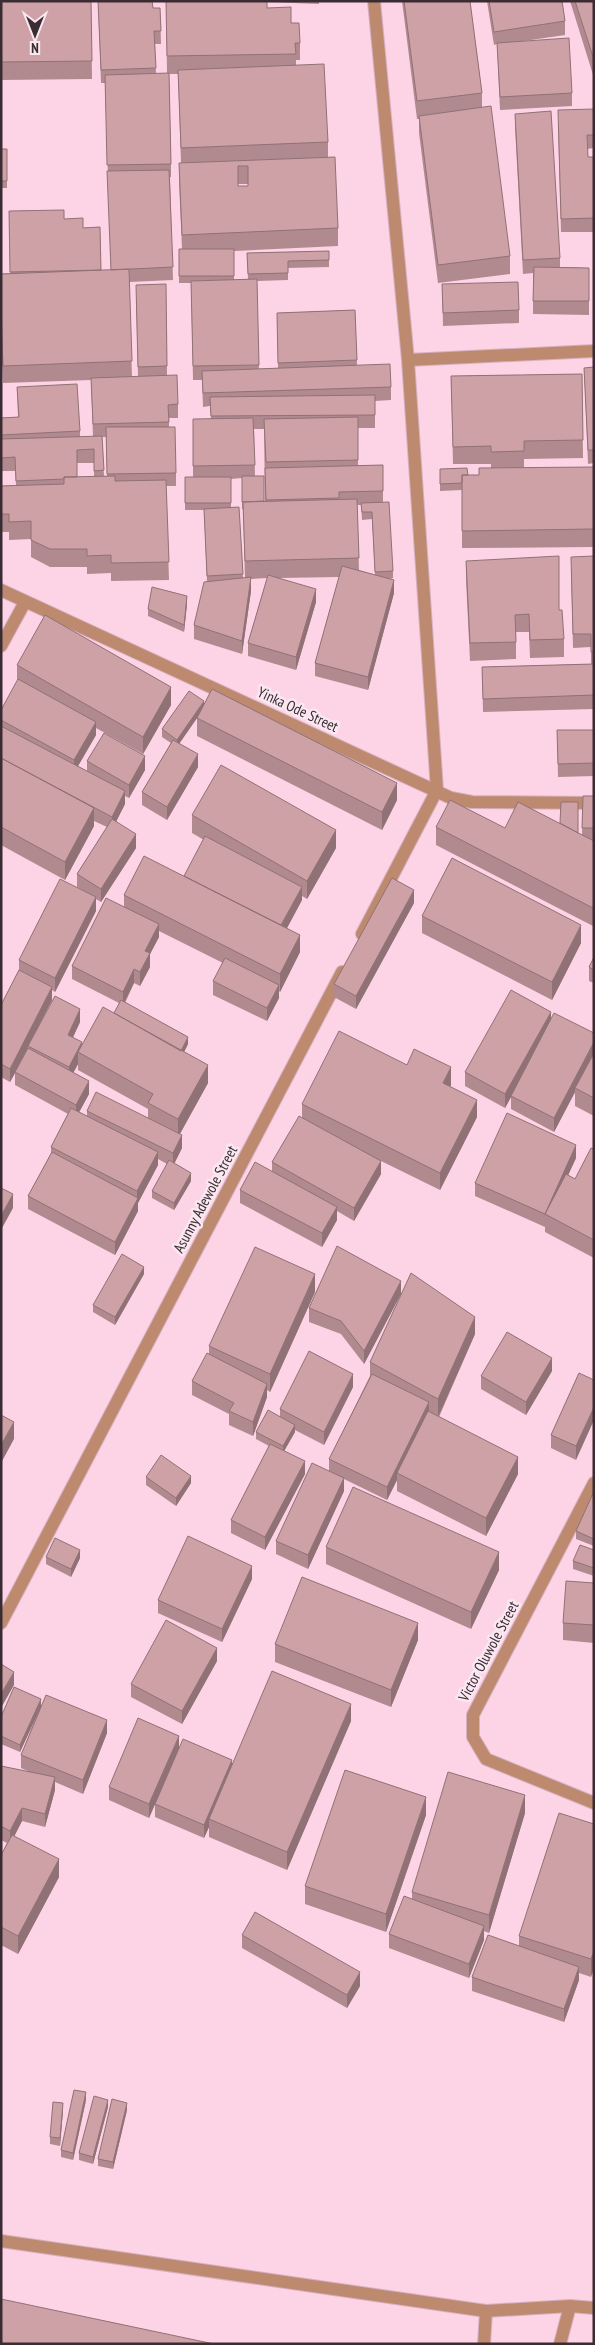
<svg xmlns="http://www.w3.org/2000/svg" width="595" height="2345" font-family="'PT Sans Narrow',sans-serif">
	<style>
		.lines { fill: none; stroke-linecap: round; stroke-linejoin: round }
		.service-casing { stroke: #d6b1c2; stroke-width: 14 }
		.minor-casing { stroke: #d6b1c2; stroke-width: 14 }
		.service { stroke: #be8a6f; stroke-width: 12 }
		.minor { stroke: #be8a6f; stroke-width: 12 }
		.wall { fill: #b18a90; fill-rule: evenodd }
		.shaded-wall { fill: #907175 }
		.building { fill: #cea1a7; stroke: #907175; fill-rule: evenodd }
		.labels { text-anchor: middle; dominant-baseline: central; stroke-width: 5; stroke-linejoin: round; paint-order: stroke }
		.street-label { font-size: 15px; fill: #3b2b33; stroke: #fae8f0 }
	</style>
	<rect width="100%" height="100%" fill="#fdd3e6"/>
	<g class="lines">
		<g class="service-casing">
			<path id="service" d="M1,2241L486,2311L570,2306L594,2308
				M484,2344L486,2311
				M560,2344L570,2306"/>
		</g>
		<g class="minor-casing">
			<path id="minor" d="M408,360L594,351
				M1,590L451,798L472,802L594,803
				M1,646L25,602
				M362,934L437,790L408,360L374,1
				M594,1483L473,1715V1737L486,1759L594,1803
				M1,1623L342,972"/>
		</g>
		<use href="#service" class="service"/>
		<use href="#minor" class="minor"/>
	</g>
	<path class="wall" d="M1,1H91L92,79L1,80Z
		M98,1H152L153,8H160L161,44H155L156,74L167,73L166,1H319V4L267,2V8L291,23L300,43V60H296V65L328,142V157L338,228V246L234,251V280L248,279L247,253L329,251V267L288,268V280L257,281L259,369L278,368L277,313L355,310L357,365L391,387V400L375,401V428H358V466L383,465V502L393,571V578L390,579L394,593L368,690L315,676V663L339,577L279,578L316,602L296,670L248,656V643L267,578L251,579V591L242,654L194,639V625L207,582L204,510H185V477H193V419H211L210,406L203,407L202,380H193L191,283H179V249H182L179,181V163H181L178,74H169L171,164V177H170L173,280L129,282L132,377L138,376L136,298L166,284L167,375L178,404V418H169V427L176,473V486H166L169,580L111,581V573L87,574V567H50L31,557V539L9,540V532H1V486L16,485L15,471H1V418L18,417L17,387L80,431V437H93L91,380L3,383L1,327V274L10,273L9,211L64,219L83,228L100,227L101,270H111L105,83H101ZM238,184H248V186H238ZM254,429H264L265,501H264L255,476ZM102,437H106L107,476H104ZM77,463H94V477H77ZM242,478V509H243L245,578H243L239,507H231V479ZM357,505H361L362,520L372,519L375,575L359,570Z
		M402,1H470L482,93V107L510,256V274L438,283L419,133V119H417Z
		M487,1H562L565,21V35L517,42L572,93V106L500,110L497,44L494,45Z
		M570,1H594V78Z
		M594,109V148L587,149L588,157H594V232H561L558,123Z
		M515,114L560,258V267L589,268V315L533,314V273L523,274L515,127Z
		M1,149H7V188H1Z
		M442,284L519,310V323L443,326Z
		M594,367V463L588,464L584,368Z
		M582,374L583,458L524,459V468L594,467V547L462,548V490L440,491V469L468,475H479L491,468V464H453L451,376Z
		M594,556V709L483,712L482,667L591,664V647L573,648L571,570Z
		M466,561L564,639V657L530,658L529,632H516V659L470,661L466,579Z
		M187,604L184,632L148,616V609Z
		M17,665L171,705L143,754L96,728V735L78,766L87,771V761L145,770L129,798L125,796V804L116,821L136,848L101,902L96,899V911L55,992L52,990V1000L29,1044L80,1022L73,1037L82,1045L114,1013L119,1003L72,979V966L124,907V895L184,876L204,840L192,833V815L336,848L307,899L302,896V900L287,928L300,952L280,992L279,991V998L267,1021L213,995V981L223,963L159,931V937L150,954V967L140,986L134,983L125,1003L188,1044L184,1052L208,1083L180,1134L182,1148L174,1164L191,1181L174,1210L152,1198V1191L167,1164L158,1159V1165L138,1203V1211L115,1255L28,1209V1196L51,1153V1147L68,1114L15,1085V1073L10,1082L1,1077V1005L19,970V960L84,891L77,887V874L107,827L94,821V826L65,880L1,845V710L17,682ZM78,1064V1070L148,1109V1118L87,1111V1116L79,1112L89,1094L73,1073Z
		M204,705L397,800L382,830L197,736V718L179,743L198,767L167,820L142,805V792L171,743L162,737V729Z
		M557,730H594V776L558,777Z
		M583,796H594V925L593,926L436,845V827L505,828L578,833L582,835Z
		M414,903L356,1009L334,997V984Z
		M422,916L581,943L552,1000L422,933Z
		M594,957V983L589,981V967Z
		M551,1020L594,1033V1116L575,1106V1092L554,1132L511,1109V1097L505,1108L465,1086V1072Z
		M407,1065L451,1085L450,1087L477,1117L440,1190L377,1159L381,1174L354,1221L337,1211V1220L322,1247L240,1203V1190L272,1172V1162L302,1118V1104Z
		M594,1149V1258L545,1232V1226V1227L475,1196V1183L576,1158L568,1175L575,1179Z
		M144,1274L115,1325L93,1312V1305Z
		M315,1292L270,1392L267,1390V1397L253,1436L229,1425V1414L192,1395V1381L209,1354V1346Z
		M401,1294L364,1364L341,1334L309,1322V1308Z
		M475,1334L439,1417L518,1474L486,1536L397,1491V1480L387,1500L344,1479V1491L308,1569L276,1554V1541L329,1471V1459L370,1376V1362Z
		M552,1371L526,1415L481,1389V1376Z
		M579,1373L576,1460L551,1448V1435Z
		M353,1387L324,1445L295,1430V1432L284,1451L305,1474L265,1550L231,1533V1520L269,1446L256,1439V1432L280,1416V1409Z
		M146,1477L191,1483L176,1506L146,1485Z
		M594,1491V1546L576,1539V1531Z
		M326,1547L499,1570L471,1629L326,1564Z
		M594,1550V1576L573,1569V1561Z
		M46,1557L80,1558L71,1577L46,1564Z
		M252,1579L222,1642L158,1613V1600Z
		M594,1583V1643L563,1640V1623Z
		M418,1640L391,1707L275,1662V1644Z
		M217,1661L182,1724L131,1697V1684Z
		M41,1706L107,1733L83,1794L55,1782V1790L45,1827L22,1821L14,1836L59,1877L18,1954L1,1945V1855L7,1843L1,1840V1766L30,1772L21,1768V1755L39,1710L20,1752L1,1744V1717Z
		M351,1721L287,1870L209,1837V1827L204,1838L155,1817V1804L232,1763Z
		M179,1749L149,1818L109,1800V1787Z
		M525,1813L489,1933L484,1931V1940L469,1978L389,1948V1934L412,1899V1892Z
		M426,1815L386,1932L305,1904V1886Z
		M594,1824L591,1977L579,1973V1980L564,2022L472,1991V1977L519,1946V1936Z
		M242,1935L360,1986L347,2008L242,1948Z
		M86,2100L73,2160L61,2157V2150Z
		M108,2107L93,2164L79,2160V2153Z
		M63,2110L60,2146L50,2144V2137Z
		M127,2110L113,2169L98,2166V2159Z"/>
	<path class="shaded-wall" d="M251,577V591L242,654V641Z
		M394,580V593L368,690V677Z
		M316,589V602L296,670V657Z
		M187,596V604L184,632V625Z
		M171,687V705L143,754V737Z
		M204,701V708L177,747V740Z
		M96,722V735L74,773V760Z
		M198,754V767L167,820V807Z
		M145,756V770L129,798V785Z
		M397,783V800L382,830V812Z
		M125,791V804L112,830V817Z
		M94,808V826L65,880V862Z
		M336,830V848L307,899V881Z
		M136,834V848L101,902V889Z
		M302,887V900L280,941V928Z
		M414,890V903L356,1009V996Z
		M96,897V911L55,992V978Z
		M594,907V925L593,926V908Z
		M159,924V937L150,954V967L140,986V972L145,951Z
		M581,925V943L552,1000V982Z
		M300,935V952L280,992V974Z
		M134,969V983L123,1005V992Z
		M279,985V998L267,1021V1008Z
		M52,987V1000L15,1072V1073L10,1082V1069Z
		M80,1009V1022L68,1048V1035Z
		M551,1012V1025L505,1108V1094Z
		M188,1037V1044L180,1060V1053Z
		M82,1042V1055L78,1052V1064L69,1081V1067Z
		M594,1042V1055L575,1088V1092L554,1132V1118Z
		M208,1065V1083L178,1137V1119Z
		M451,1067V1085L443,1101V1083Z
		M89,1081V1094L76,1118V1105Z
		M477,1100V1117L440,1190V1173Z
		M182,1135V1148L173,1166V1153Z
		M576,1145V1158L549,1217L545,1214V1227V1214Z
		M158,1152V1165L138,1203V1211L115,1255V1242L137,1199V1191Z
		M381,1161V1174L354,1221V1208Z
		M191,1173V1181L174,1210V1203Z
		M13,1194V1208L1,1230V1216Z
		M337,1207V1220L322,1247V1233Z
		M144,1267V1274L115,1325V1317Z
		M315,1274V1292L270,1392V1374Z
		M401,1281V1294L364,1364V1351Z
		M475,1317V1334L438,1417V1399Z
		M552,1358V1371L526,1415V1402Z
		M353,1374V1387L324,1445V1432Z
		M267,1384V1397L253,1436V1422Z
		M429,1402V1415L397,1473V1480L387,1500V1487Z
		M594,1407V1420L576,1460V1446Z
		M14,1422V1439L1,1463V1445Z
		M295,1425V1432L283,1453V1446Z
		M518,1457V1474L486,1536V1518Z
		M305,1461V1474L265,1550V1537Z
		M191,1476V1483L176,1506V1498Z
		M344,1478V1491L308,1569V1555Z
		M80,1550V1558L71,1577V1569Z
		M499,1552V1570L471,1629V1612Z
		M252,1566V1579L222,1642V1629Z
		M418,1623V1640L391,1707V1690Z
		M217,1648V1661L182,1724V1711Z
		M14,1672V1685L1,1708V1694Z
		M41,1699V1707L20,1752V1745Z
		M351,1704V1721L287,1870V1852Z
		M107,1720V1733L83,1794V1780Z
		M179,1736V1749L149,1818V1804Z
		M232,1760V1773L209,1819V1827L204,1838V1825Z
		M55,1777V1790L45,1827V1814Z
		M525,1795V1813L489,1933V1915Z
		M426,1797V1815L386,1932V1914Z
		M22,1808V1821L10,1845V1831Z
		M59,1859V1877L18,1954V1936Z
		M484,1926V1940L469,1978V1964Z
		M594,1951V1969L591,1977V1959Z
		M579,1967V1980L564,2022V2009Z
		M360,1972V1986L347,2008V1995Z
		M86,2092V2100L73,2160V2153Z
		M108,2100V2107L93,2164V2157Z
		M63,2103V2110L60,2146V2138Z
		M127,2103V2110L113,2169V2162Z"/>
	<path class="building" d="M1,1H91L92,61L1,62Z
		M98,1H152L153,8H160L161,31H154L156,68L101,70Z
		M166,1H267V8L291,7V23H299L300,43H295L296,54L167,56Z
		M404,1H470L482,93L417,101Z
		M489,1H562L565,21L494,32Z
		M575,1H594V60Z
		M569,38L572,93L500,97L497,43Z
		M324,64L328,142L181,148L178,70Z
		M169,73L171,164L107,165L105,75Z
		M491,106L510,256L438,265L419,116Z
		M594,109V135H587L588,157H594V218L561,219L558,110Z
		M551,111L560,258L523,260L515,114Z
		M1,149H7V181H1Z
		M335,157L338,228L182,235L179,163ZM238,166H248V186H238Z
		M169,170L173,267L111,270L107,171Z
		M64,210V219L83,218V228L100,227L101,270L10,272L9,211Z
		M179,249H234V276H179Z
		M329,251V260L288,261V273L248,274L247,253Z
		M534,267L589,268V301H533Z
		M129,269L132,361L3,366L1,309V274Z
		M257,279L259,365L193,366L191,281Z
		M518,282L519,310L443,313L442,284Z
		M166,284L167,366L138,367L136,285Z
		M355,310L357,360L278,363L277,313Z
		M390,364L391,387L203,393L202,371Z
		M594,367V450H588L584,368Z
		M582,374L583,440L524,441V451L491,452V446L453,447L451,376Z
		M177,375L178,404L168,405L169,422L93,424L91,378Z
		M77,384L80,431L1,435V418L19,417L17,387Z
		M375,395V415L211,416L210,397Z
		M358,417V460L266,462L264,419Z
		M253,418L255,465L193,466V419Z
		M106,427H175L176,473L107,474Z
		M102,436L104,470L94,471V449L77,450V477H64V479L16,481L15,457L1,458V439Z
		M383,465V491L339,492V498L266,500L265,468Z
		M594,467V529L462,531V475H479V468Z
		M467,468L468,475H462V483L440,484V469Z
		M115,476V481L166,480L169,562L111,563V555L87,556V549H50L31,540V521L9,522V514H1V486L64,484V477Z
		M242,476H264V501L242,502Z
		M185,477H231V503H185Z
		M357,499L359,558L245,561L243,502Z
		M389,502L393,571L375,572L372,512H362L361,503Z
		M239,507L243,574L207,576L204,509Z
		M559,556V610H562L564,639L530,640L529,614L515,615L516,642L470,643L466,561Z
		M594,556V652H591V634H573L571,557Z
		M342,566L394,580L368,677L315,663Z
		M268,575L316,589L296,657L248,643Z
		M251,577L242,641L194,625L204,582Z
		M152,587L187,596L184,625L148,609Z
		M45,615L171,687L143,737L17,665Z
		M594,664V695L483,699L482,667Z
		M18,679L96,722L74,760L1,720V710Z
		M212,689L397,783L382,812L197,718Z
		M189,691L204,701L177,740L162,729Z
		M1,726L125,791L112,817L1,758Z
		M557,730H594V763L558,764Z
		M104,733L145,756L129,785L87,761Z
		M173,740L198,754L167,807L142,792Z
		M1,758L94,808L65,862L1,827Z
		M221,765L336,830L307,881L192,815Z
		M583,796H594V828H582Z
		M450,800L505,828L518,802L594,841V907L593,908L436,827Z
		M561,802H578V833L560,823Z
		M112,819L136,834L101,889L77,874Z
		M205,836L302,887L281,925L184,876Z
		M144,856L300,935L280,974L124,895Z
		M452,858L581,925L552,982L422,916Z
		M392,878L414,890L356,996L334,984Z
		M60,879L96,897L55,978L19,960Z
		M106,898L159,924L145,951L150,953L140,972L134,969L123,992L72,966Z
		M594,957V970L589,967Z
		M225,958L279,985L267,1008L213,981Z
		M19,970L52,987L10,1069L1,1064V1005Z
		M511,990L551,1012L505,1094L465,1072Z
		M55,996L80,1009L68,1035L82,1042L69,1067L28,1046Z
		M121,1000L188,1037L181,1051L114,1013Z
		M103,1007L208,1065L178,1119L148,1103L153,1094L78,1052Z
		M554,1013L594,1033V1042L554,1118L511,1096Z
		M339,1031L407,1065L414,1049L451,1067L443,1083L477,1100L440,1173L302,1104Z
		M28,1048L89,1081L76,1105L15,1072Z
		M594,1053V1098L575,1088Z
		M96,1092L182,1135L173,1153L87,1111Z
		M71,1108L158,1152L137,1191L51,1147Z
		M507,1113L576,1145L545,1214L475,1183Z
		M299,1116L381,1161L354,1208L272,1162Z
		M591,1148L594,1149V1240L545,1214L566,1174L575,1179Z
		M52,1152L138,1198L115,1242L28,1196Z
		M169,1160L191,1173L174,1203L152,1191Z
		M255,1162L337,1207L322,1233L240,1190Z
		M1,1188L13,1194L1,1216Z
		M337,1246L401,1281L364,1351L341,1321L309,1308Z
		M255,1247L315,1274L270,1374L209,1346Z
		M122,1254L144,1267L115,1317L93,1305Z
		M411,1273L475,1317L438,1399L370,1362Z
		M507,1332L552,1358L526,1402L481,1376Z
		M309,1351L353,1374L324,1432L280,1409Z
		M207,1353L267,1384L253,1422L229,1411L234,1403L192,1381Z
		M579,1373L594,1380V1407L576,1446L551,1435Z
		M372,1374L429,1402L387,1487L329,1459Z
		M268,1410L295,1425L283,1446L256,1432Z
		M428,1411L518,1457L486,1518L397,1473Z
		M1,1415L14,1422L1,1445Z
		M270,1444L305,1461L265,1537L231,1520Z
		M161,1455L191,1476L176,1498L146,1477Z
		M312,1463L344,1478L308,1555L276,1541Z
		M353,1487L499,1552L471,1612L326,1547Z
		M594,1491V1539L576,1531Z
		M188,1536L252,1566L222,1629L158,1600Z
		M55,1538L80,1550L71,1569L46,1557Z
		M580,1545L594,1550V1568L573,1561Z
		M302,1577L418,1623L391,1690L275,1644Z
		M566,1581L594,1583V1625L563,1623Z
		M166,1620L217,1648L182,1711L131,1684Z
		M1,1664L14,1672L1,1694Z
		M272,1671L351,1704L287,1852L209,1819Z
		M14,1687L41,1699L20,1745L1,1736V1717Z
		M46,1695L107,1720L83,1780L21,1755Z
		M138,1718L179,1736L149,1804L109,1787Z
		M183,1739L232,1760L204,1825L155,1804Z
		M1,1766L55,1777L45,1814L22,1808L10,1831L1,1826Z
		M345,1770L426,1797L386,1914L305,1886Z
		M448,1772L525,1795L489,1915L412,1892Z
		M559,1813L594,1824V1951L591,1959L519,1936Z
		M12,1835L59,1859L18,1936L1,1927V1855Z
		M404,1896L484,1926L469,1964L389,1934Z
		M255,1912L360,1972L347,1995L242,1935Z
		M488,1935L579,1967L564,2009L472,1977Z
		M74,2090L86,2092L73,2153L61,2150Z
		M94,2096L108,2100L93,2157L79,2153Z
		M112,2099L127,2103L113,2162L98,2159Z
		M53,2102L63,2103L60,2138L50,2137Z
		M1,2299L214,2344H1Z"/>
	<g class="labels">
		<g class="street-label">
			<text transform="translate(298 709) rotate(25)">Yinka Ode Street</text>
			<text transform="translate(205 1199) rotate(-62)">Asunny Adewole Street</text>
			<text transform="translate(488 1651) rotate(-62)">Victor Oluwole Street</text>
		</g>
	</g>
	<rect width="595" height="2345" fill="none" stroke="#3b2b33" stroke-width="5"/>
	<g transform="translate(35 35) rotate(180)" stroke="#fae8f0" stroke-width="4" paint-order="stroke">
	<path d="M0-4L9 19L0 12L-9 19Z" fill="#3b2b33"/>
	<text y="-8" font-size="14" font-weight="bold" text-anchor="middle" fill="#3b2b33">N</text>
	</g>
</svg>
